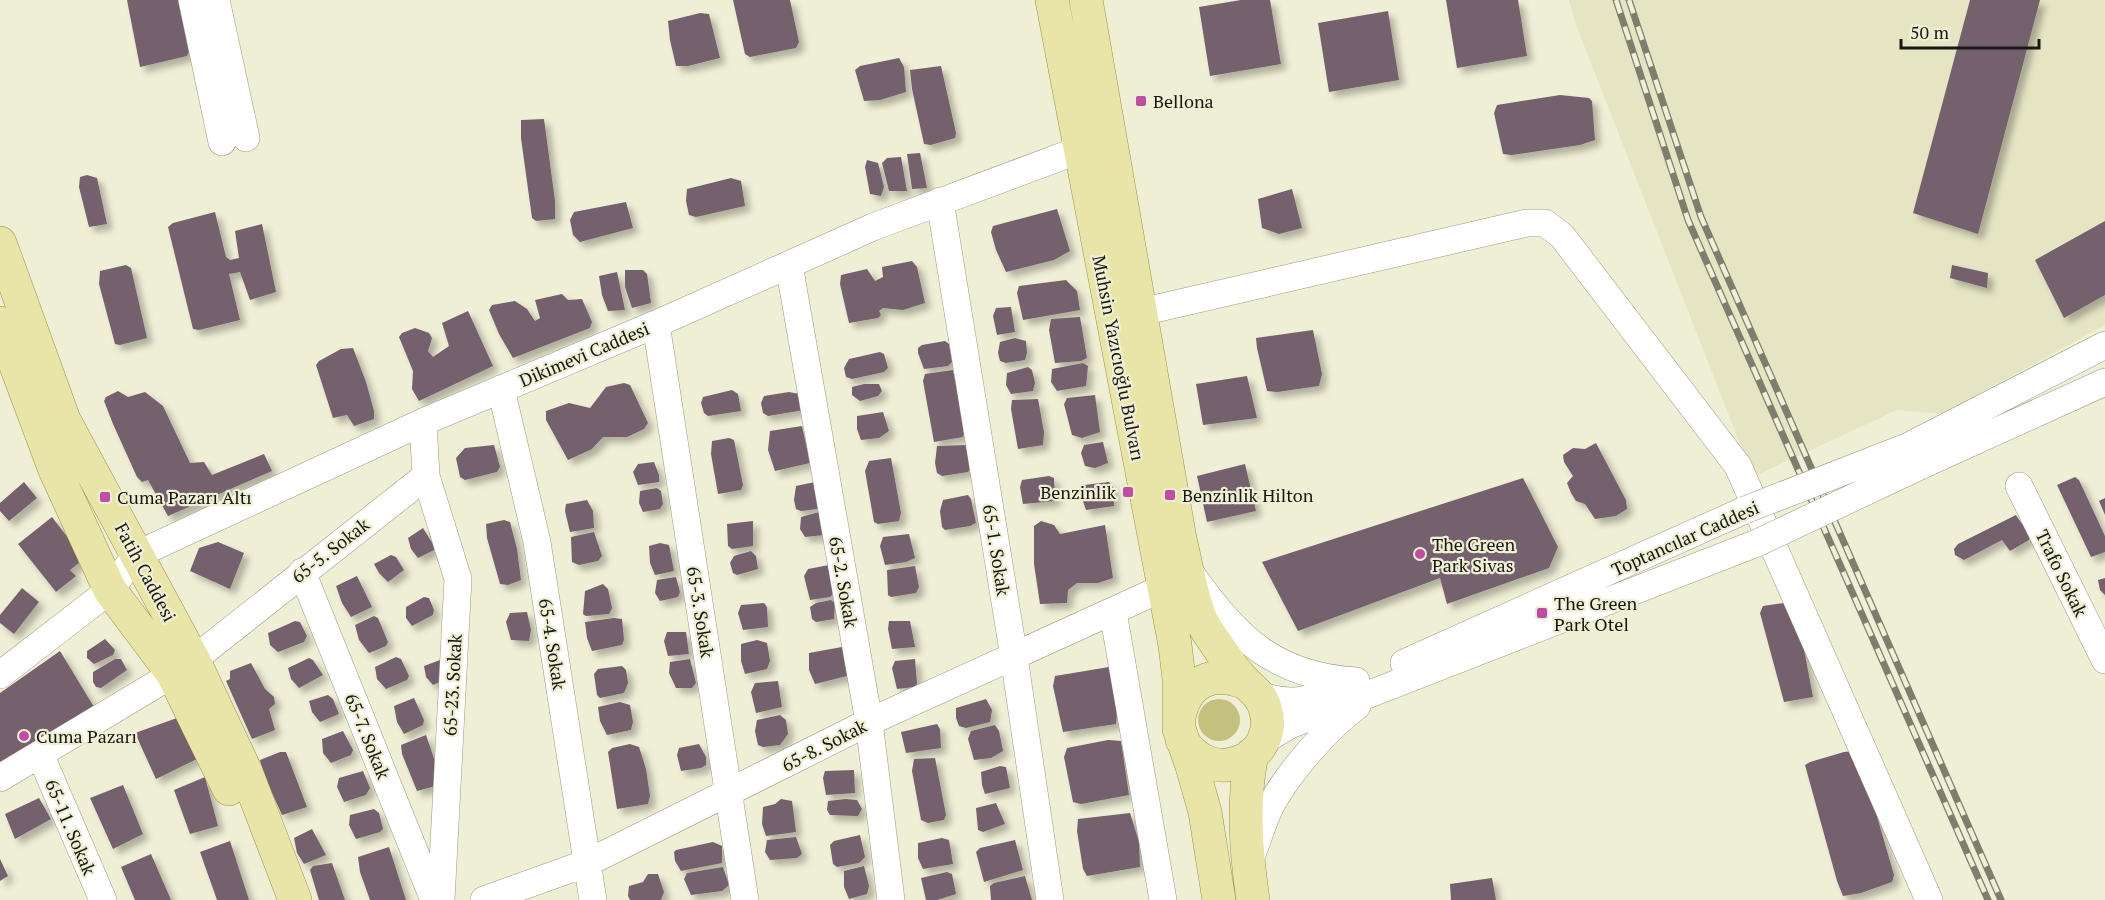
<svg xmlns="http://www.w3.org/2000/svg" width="2105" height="900" font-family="'PT Serif',serif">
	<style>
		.built { fill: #e5e5c4 }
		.green { fill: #c4c17e }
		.building { fill: #75606e; filter: url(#shadow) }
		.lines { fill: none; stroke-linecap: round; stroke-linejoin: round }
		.minor-casing { stroke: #9a9982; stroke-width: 28 }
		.major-casing { stroke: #96924a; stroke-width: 34 }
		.minor { stroke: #fff; stroke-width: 27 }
		.major { stroke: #e9e5a6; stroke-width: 33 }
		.rail-casing { stroke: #7f7e6e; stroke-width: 7 }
		.rail { stroke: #efefd6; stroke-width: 4.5; stroke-dasharray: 14; stroke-linecap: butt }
		.minor-bridge-casing { stroke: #9a9982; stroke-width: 28; stroke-linecap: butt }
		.minor-bridge { stroke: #fff; stroke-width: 27 }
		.poi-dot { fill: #c14ca4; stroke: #efefd6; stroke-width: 2 }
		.labels { text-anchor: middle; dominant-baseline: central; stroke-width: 4.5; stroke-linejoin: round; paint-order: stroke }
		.poi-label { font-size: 18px; fill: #18170f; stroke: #efefd6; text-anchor: start }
		.street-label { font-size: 18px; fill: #18170f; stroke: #efefd6 }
	</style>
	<defs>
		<filter id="shadow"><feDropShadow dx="5.5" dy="5.5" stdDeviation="3" flood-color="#0004"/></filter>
	</defs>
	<rect width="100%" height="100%" fill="#efefd6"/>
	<path class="built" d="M1569,0H2105V325L1942,414L1897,410L1753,477L1576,25Z"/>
	<path class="green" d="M1198 720a21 21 0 1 1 42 0a21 21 0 1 1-42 0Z"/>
	<path class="building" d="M127,0H180L189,52L187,56L140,67Z
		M733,0H790L799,42L796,48L750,57L745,54Z
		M1241,0H1270L1281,64L1210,76L1199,7Z
		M1446,0H1518L1527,56L1457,68Z
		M1970,0H2040L1978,234L1913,213Z
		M1388,11L1399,80L1329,92L1318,23Z
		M700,13L709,14L720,58L688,66H676L670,40L668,21Z
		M899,58L904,67L906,92L880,100L864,101L855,70L860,66Z
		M941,66L956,133L955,138L931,145L924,144L912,89L910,70Z
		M1560,95L1589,98L1592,101L1595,140L1580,145L1512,155L1503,154L1494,113L1497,105Z
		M544,119L555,201V219L536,221L532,218L521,138V120Z
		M920,153L927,188L912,189L907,154Z
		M901,157L907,191H889L882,163L887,158Z
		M867,160L878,163L884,187L881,196L870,194L865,167Z
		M87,175L97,178L107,224L89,227L79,187L80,177Z
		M731,178L741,181L745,206L696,217L689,215L686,201L687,189Z
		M1292,189L1302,228L1279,234L1262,228L1258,199Z
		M626,202L633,228L580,242L573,235L570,220L574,212Z
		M1057,209L1070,251L1054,260L1006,272L996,250L991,232L993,226Z
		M215,212L226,257L230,260L239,258L235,231L262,224L276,292L250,300L240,272L229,274L240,320L199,330L193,329L168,227L173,223Z
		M2105,221V295L2064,318L2035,260Z
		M912,261L917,267L925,303L903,310L883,308L879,311L881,315L878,318L849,323L840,284L841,275L867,269L875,281L883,277L882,267Z
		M126,265L131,268L147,338L120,345L115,344L99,284L100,271Z
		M1952,265L1988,273L1987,288L1950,278Z
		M625,270H643L647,274L651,303L632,308L625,287Z
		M617,272L625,310L608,311L602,295L599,276Z
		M1066,280L1077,291L1080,310L1023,320L1017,293L1019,286Z
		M562,294L568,300L582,299L592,322L590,328L513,358L499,334L489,310L492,305L515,301L527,309L535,321L540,318L535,300Z
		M1011,307L1015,332L997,335L993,316L996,308Z
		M468,311L493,366L419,401L412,389L413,371L399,337L402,333L415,328L429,333L432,338L428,351L433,357L449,346L442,323Z
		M1080,317L1087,358L1081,361L1055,363L1049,330L1051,319Z
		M1313,330L1322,374L1319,386L1277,392L1267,391L1257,348L1256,338Z
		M1015,338L1026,341L1027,353L1025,360L1006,363L1000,361L998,353L1000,342Z
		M945,341L949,344L952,362L948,366L924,369L918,353V348L922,345Z
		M353,348L366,382L374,411V419L354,426L347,415L333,418L316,365L319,361L341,349Z
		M880,352L884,354L888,368L884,372L852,379L846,377L844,368L849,359Z
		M1083,363L1088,366L1086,386L1057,391L1051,382L1052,369Z
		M1028,367L1032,370L1035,383L1033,391L1011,394L1006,385L1007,373Z
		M953,370L965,431L963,437L934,442L923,381L925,374Z
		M1247,376L1257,418L1203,425L1196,384Z
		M624,383L630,385L648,423L644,429L627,437H603L592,449L568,460L546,420V411L569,403L590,408L606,387Z
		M864,384H879L882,391L878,396L860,401L852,395V387Z
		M732,390L738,394L741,411L708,416L704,413L701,403L703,397Z
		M118,391L128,397L145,392L163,406L190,463L204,462L212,475L264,454L272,471L168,516L148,480L142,482L137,477L113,424L104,401L106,397Z
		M789,392L799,394L810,409L768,416L763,413L761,403L764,396Z
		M1095,395L1100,432L1082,438L1072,435L1064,404L1067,398Z
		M1038,399L1044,432L1043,445L1018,449L1011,409L1012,400Z
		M883,412L889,431L879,438L861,440L857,429V416Z
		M802,426L810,463L775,471L768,450L770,431Z
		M729,438L734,440L743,485L741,490L718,494L711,454L712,441Z
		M1103,442L1108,463L1095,468L1085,466L1081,453L1084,445Z
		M1596,443L1626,500L1627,509L1616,516L1595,519L1585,504L1576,501L1571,493L1567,483L1573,476L1564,462L1563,455L1573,448L1585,449Z
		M494,445L500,467L497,472L465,480L460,477L456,458L465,448Z
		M966,445L971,467L968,472L942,476L937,473L935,463L937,446Z
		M891,458L901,513L899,521L878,524L874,522L865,471L869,461Z
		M654,462L659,475V482L638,485L633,472L638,464Z
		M1245,464L1256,511L1207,522L1197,476Z
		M1049,476L1054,478L1055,501L1023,504L1020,487L1022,480Z
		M2075,477L2079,480L2105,536V552L2091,557L2057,485Z
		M1523,478L1558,547L1549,568L1447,604L1440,578L1298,631L1262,562Z
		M24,482L37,498L9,521L0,511V503Z
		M815,482L823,505L817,509L801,511L796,509L794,500L796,486Z
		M1109,482L1113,487L1114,506L1086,510L1080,492L1084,485Z
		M657,488L661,491L663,504L660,509L643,512L639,503L640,491Z
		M968,495L971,499L976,523L970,526L945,530L942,527L940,511L943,500Z
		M2105,498V515L2099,501Z
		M587,500L593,511L594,528L570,532L565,511L566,504Z
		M819,512L823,514L824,535L805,537L800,529L801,517Z
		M2016,515L2030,536L2029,540L2010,551L2002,540L1964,560L1955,555L1954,549L1958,544Z
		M52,517L84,559L70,570L76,576L56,592L18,544Z
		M504,520L510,522L517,549L521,580L508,585L500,584L487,538L486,524Z
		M753,521V546L732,549L728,546L727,524Z
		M1041,521L1054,525L1060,534L1105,525L1113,578L1098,583H1077L1068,590L1067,603L1040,604L1034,564V526Z
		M423,528L436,549L418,558L411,549L408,538Z
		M594,532L602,556L598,561L579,565L572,562L571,537Z
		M909,534L915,558L906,562L885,565L880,546L883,537Z
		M218,542L244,553L230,589L190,571L199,548Z
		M660,543L669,545L674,571L655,575L650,563L649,546Z
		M751,551L756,556L758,569L737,575L733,573L730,563L734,556Z
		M391,555L396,557L404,570L388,582L379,573L374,564Z
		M829,565L834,593L830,597L810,600L804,576L808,569Z
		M915,566L919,587L916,593L891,597L888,595L887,570Z
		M357,576L372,607L351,617L342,603L336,586Z
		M676,577L680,592L678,597L660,601L655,593L657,580Z
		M2105,578V595L2100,590L2098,580Z
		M603,584L608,589L612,608L609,614L586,616L583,614L585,591Z
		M22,588L39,602L14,634L0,623V615Z
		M424,597L429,598L434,610L433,615L412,626L406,618V607Z
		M831,600L835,603L834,619L816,622L812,619L810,607L816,603Z
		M1791,602L1803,644L1813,697L1784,702L1760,613L1763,606Z
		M764,603L767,607L768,627L743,630L738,613L741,605Z
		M527,612L531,630L529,641L511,640L506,622L510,613Z
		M374,616L378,618L388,642L386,646L369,653L359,640L355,625Z
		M614,618L622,619L624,640L622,645L592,651L587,638L585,622Z
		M295,621L300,622L307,636L304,642L278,652L270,645L268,633Z
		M889,621H910L915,647L892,649L888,629Z
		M667,632H686L689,654L668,656L664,641Z
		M105,639L115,650L113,655L94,664L87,658V651Z
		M757,640L767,643L770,661L767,669L745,674L741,661V644Z
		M842,647L848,673L847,676L815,684L809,670V653Z
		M60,651L94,707L0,765V693Z
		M396,657L401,659L409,676L407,680L386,689L377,679L375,667Z
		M309,658L313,660L323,675L299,688L291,679L288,668Z
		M115,659H121L127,670L101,688L96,687L93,682V672Z
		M690,659L696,683L692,688H676L669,673L670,662Z
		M915,659L917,684L914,687L897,689L892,668L895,661Z
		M440,660L445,661L446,679L433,685L426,677L424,666Z
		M251,663L265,689L274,697L275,704L269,709L275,730L252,739L226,681L230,679V671Z
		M622,666L626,670L628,683L624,693L600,698L597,695L594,674L598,669Z
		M1109,667L1117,711L1116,724L1063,732L1053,686L1055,676Z
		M778,681L782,707L756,713L751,692L755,683Z
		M328,695L333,699L339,714L320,722L312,712L309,701Z
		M414,698L424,720L423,725L404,734L397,722L394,706Z
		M986,699L992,710L990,722L966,728L959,726L956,718V708Z
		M620,702L630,705L633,722L631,730L607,735L600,721L598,707Z
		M780,715L786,720L788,734L780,745L763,747L758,745L755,731L757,720Z
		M177,718L197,759L156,779L135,733Z
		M937,724L940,729L941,748L906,753L901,732Z
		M995,725L999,731L1003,751L991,758L974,760L968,739L971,731Z
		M343,731L353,750L351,755L331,763L323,753L322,739Z
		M426,735L440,776L439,785L417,791L402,754L401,745Z
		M1108,740L1121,741L1129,795L1081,804L1073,802L1064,757L1067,748Z
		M630,744L639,747L646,769L650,796L648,804L617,809L608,752L612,748Z
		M699,744L706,757V765L701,768L681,771L677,755L679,748Z
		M1858,751L1894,875L1892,882L1861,893L1843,896L1837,881L1805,765L1810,762L1844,752Z
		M280,752H286L307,807L282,815L263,773L260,760Z
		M935,758L946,815L944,820L928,823L921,820L912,771L914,759Z
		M1000,766L1006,767L1010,788L985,794L982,785L981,772Z
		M854,770L855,793L826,795L823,778L825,771Z
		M363,771L370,788L366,795L344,802L337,787L339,778Z
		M205,777L218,826L190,834L174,790Z
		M123,785L143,834L113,849L90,798Z
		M39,798L51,819L15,839L5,814Z
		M781,799L792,801L796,832L766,836L762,824L763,807L775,804Z
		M846,799L857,800L862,809L858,816L830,815L827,810L828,801Z
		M996,803L1005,824L983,832L978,830L976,808Z
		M374,809L379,813L383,829L380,832L356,839L349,825L350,815Z
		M1130,813L1139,842L1140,867L1087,876L1083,869L1077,831L1078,819Z
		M312,829L326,855L304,864L297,853L294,838Z
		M860,835L865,857L859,863L837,867L833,864L830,845L834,841Z
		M796,837L802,854L797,858L770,860L765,852L767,840Z
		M942,838L949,840L953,864L923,869L918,858V843Z
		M1015,840L1023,870L984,882L976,852L980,848Z
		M230,841L249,900H217L200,852Z
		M713,842L722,846V863L681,871L675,861L674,852L676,850Z
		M389,847L406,900H370L360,872L358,857Z
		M151,854L171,900H135L121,867Z
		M0,859L8,876L0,881Z
		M332,863L345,900H319L310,870L313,866Z
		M864,866L869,886L867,894L849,899L844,887V871Z
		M723,867L729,885L722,891L691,895L684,879L687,873Z
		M947,872L952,874L956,894L937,900H926L921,878Z
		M648,874H658L664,892L661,900H630L628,896L629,886L643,882Z
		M1025,876L1032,900H991L990,886L994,883Z
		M1492,878L1496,900H1451L1450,884Z"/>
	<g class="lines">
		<g class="minor-casing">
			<path id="minor" d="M192,0L222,142
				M216,0L246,138
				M940,201L1014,657L1050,900
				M789,265L869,722L891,900
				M1141,312L1527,223H1545L1562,236L1738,466L1929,900
				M656,324L745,900
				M501,389L537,542L593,900
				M1909,446L2105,345
				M1920,466L2105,382
				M426,476L458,579L441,900
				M2019,486L2105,660
				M302,572L434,900
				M1192,575C1236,638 1275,676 1356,681
				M1113,612L1163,900
				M1404,663L1745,510
				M0,675L110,590L136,555L423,422L656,324L873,227L1079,150
				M1257,694C1288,706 1308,701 1338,690
				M1263,741L1290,725L1757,543
				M40,754L103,900
				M0,778L183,668L426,476L423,422
				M1249,862C1257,843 1262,823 1271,805C1288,773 1328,727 1357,706
				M484,900L587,863L869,722L1163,588"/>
		</g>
		<g class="major-casing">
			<path id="major" d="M1052,0L1175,645L1179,679V729L1192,766L1205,812L1219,900
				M1086,0L1180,539C1186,564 1190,590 1199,615C1204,629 1215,642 1223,654C1230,664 1237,675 1246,683C1254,691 1262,696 1265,708C1281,758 1212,790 1182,740
				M0,243L64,420L193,659L246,772L295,900
				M0,323L55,470L110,590L173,674L229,789
				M1179,717C1186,682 1213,669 1245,683
				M1252,754C1242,802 1246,852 1253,900"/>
		</g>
		<use href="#minor" class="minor"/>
		<use href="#major" class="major"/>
		<g class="rail-casing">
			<path id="rail" d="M1616,0L1688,220L1988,900
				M1629,0L1701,217L2001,900"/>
		</g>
		<use href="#rail" class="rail"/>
		<g class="minor-bridge-casing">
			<path id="minor-bridge" d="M1745,510L1909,446
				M1757,543L1920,466"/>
		</g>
		<use href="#minor-bridge" class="minor-bridge"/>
	</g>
	<g class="poi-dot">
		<rect x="1135" y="95" width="12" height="12" rx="3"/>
		<rect x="1122" y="486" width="12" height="12" rx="3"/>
		<rect x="1164" y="489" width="12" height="12" rx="3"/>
		<rect x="99" y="491" width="12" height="12" rx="3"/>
		<circle cx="1420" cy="554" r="6"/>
		<rect x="1536" y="607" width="12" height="12" rx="3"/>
		<circle cx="24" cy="736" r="6"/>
	</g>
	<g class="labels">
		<g class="poi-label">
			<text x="1153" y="101">Bellona</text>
			<text x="1116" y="492" text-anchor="end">Benzinlik</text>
			<text x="1182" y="495">Benzinlik Hilton</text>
			<text x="117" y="497">Cuma Pazarı Altı</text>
			<text x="1432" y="544">The Green<tspan x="1432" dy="21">Park Sivas</tspan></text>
			<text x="1554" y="603">The Green<tspan x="1554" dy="21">Park Otel</tspan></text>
			<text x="36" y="736">Cuma Pazarı</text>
		</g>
		<g class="street-label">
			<text transform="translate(584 354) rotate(-23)">Dikimevi Caddesi</text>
			<text transform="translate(1119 358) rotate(79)">Muhsin Yazıcıoğlu Bulvarı</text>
			<text transform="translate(1685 538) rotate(-24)">Toptancılar Caddesi</text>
			<text transform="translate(330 550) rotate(-38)">65-5. Sokak</text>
			<text transform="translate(997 550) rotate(81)">65-1. Sokak</text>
			<text transform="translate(146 572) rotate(62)">Fatih Caddesi</text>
			<text transform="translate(2062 573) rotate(64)">Trafo Sokak</text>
			<text transform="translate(844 582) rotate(80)">65-2. Sokak</text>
			<text transform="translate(701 612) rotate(81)">65-3. Sokak</text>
			<text transform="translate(553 644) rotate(81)">65-4. Sokak</text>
			<text transform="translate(452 685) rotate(-87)">65-23. Sokak</text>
			<text transform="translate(368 736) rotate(68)">65-7. Sokak</text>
			<text transform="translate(824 745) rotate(-27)">65-8. Sokak</text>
			<text transform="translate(71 827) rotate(67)">65-11. Sokak</text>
		</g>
	</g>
	<path d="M1901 39v9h138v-9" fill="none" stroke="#18170f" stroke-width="3"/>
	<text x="1910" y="39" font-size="18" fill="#18170f" stroke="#efefd6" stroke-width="4.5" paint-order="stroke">50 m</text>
</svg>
